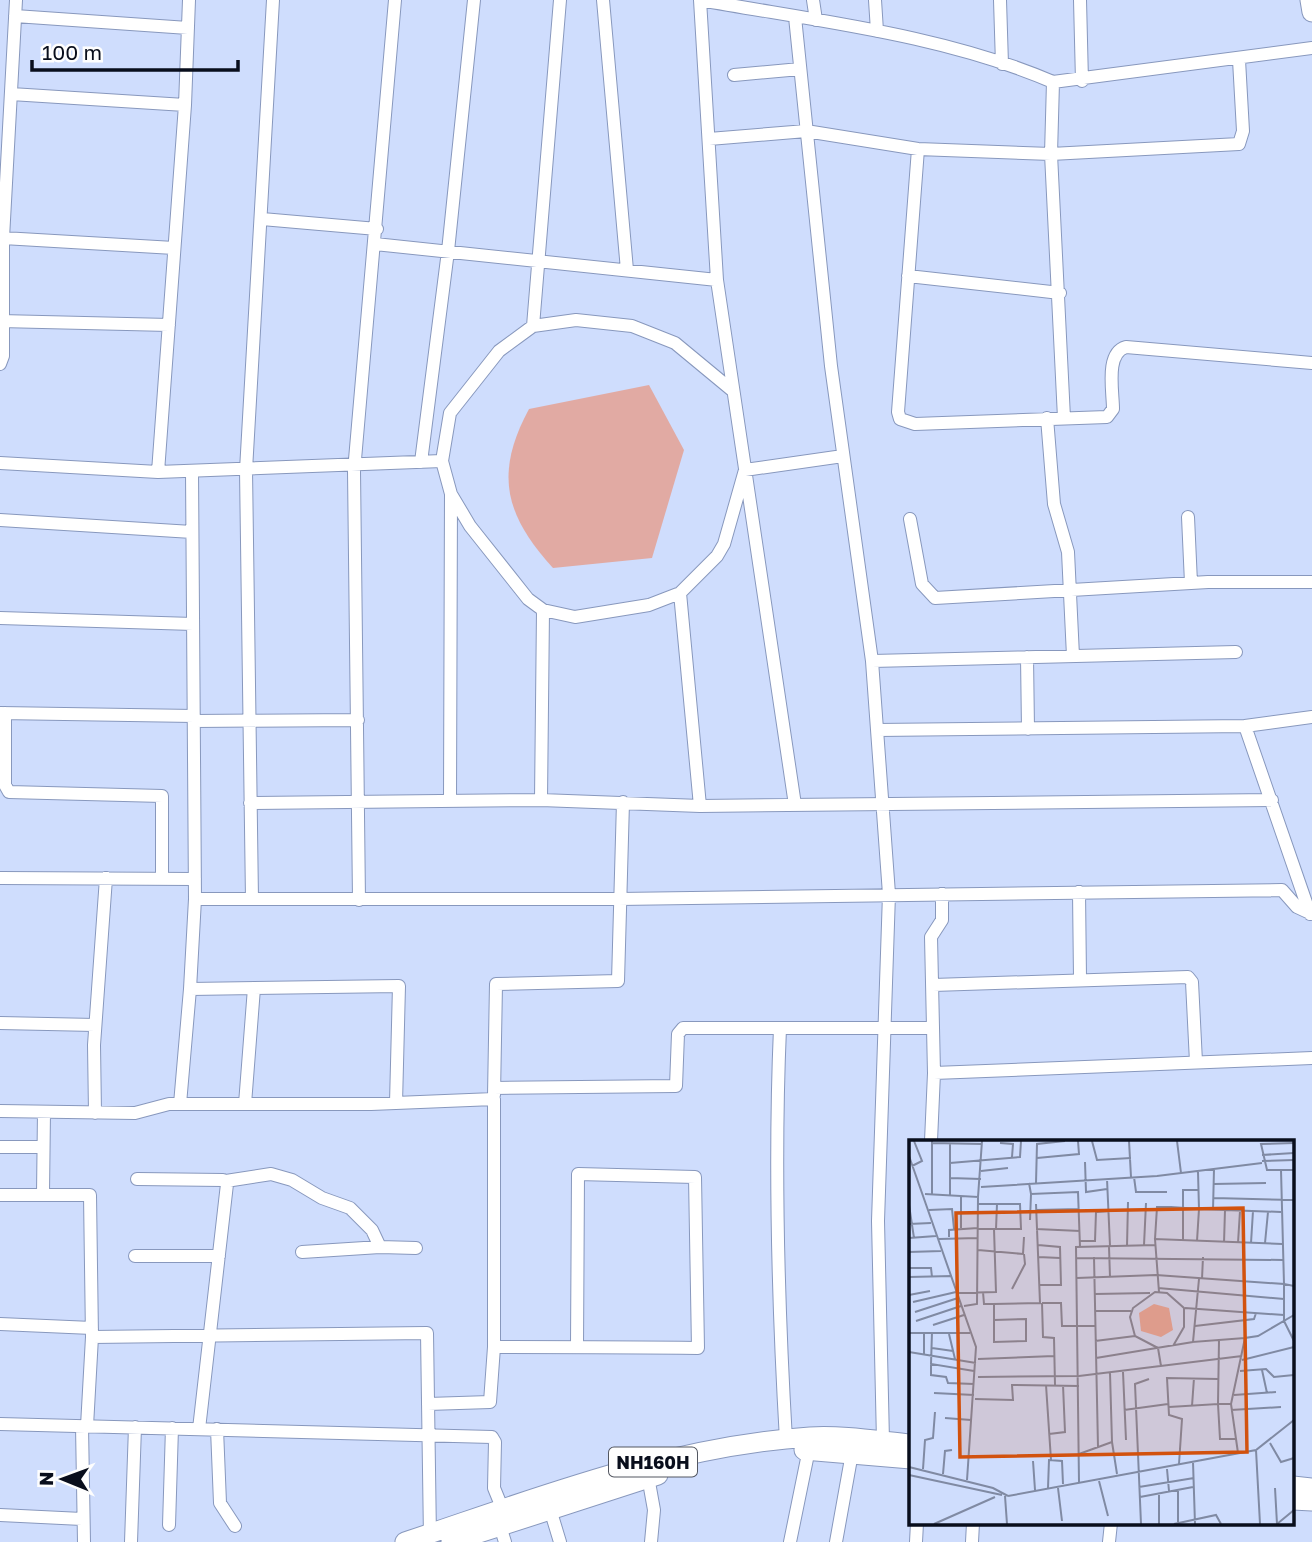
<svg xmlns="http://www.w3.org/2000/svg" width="1312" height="1542" font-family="'Golos Text',sans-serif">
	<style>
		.green { fill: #e1aaa3 }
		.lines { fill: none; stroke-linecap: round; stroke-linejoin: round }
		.minor-casing { stroke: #8898bd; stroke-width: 14 }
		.primary-casing { stroke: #8898bd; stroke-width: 21 }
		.trunk-casing { stroke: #8898bd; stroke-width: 21 }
		.minor { stroke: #fff; stroke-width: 12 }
		.primary { stroke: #fff; stroke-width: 19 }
		.trunk { stroke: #fff; stroke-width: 19 }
		.labels { text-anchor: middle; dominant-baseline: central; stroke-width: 5; stroke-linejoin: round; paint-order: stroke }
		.shield { fill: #fefefe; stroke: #525660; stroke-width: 2 }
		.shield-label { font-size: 18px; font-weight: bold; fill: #090e1c }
		.inset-road { fill: none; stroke: #808aa3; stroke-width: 2 }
		.view { fill: #d2520e; fill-opacity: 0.15; stroke: #d2520e; stroke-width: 3.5 }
		.inset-edge { fill: none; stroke: #090e1c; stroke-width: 3.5 }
	</style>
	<rect width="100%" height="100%" fill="#cfddfd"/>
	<path class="green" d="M649,385L684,450L652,558L553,568C505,515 494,474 529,409Z"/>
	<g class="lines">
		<g class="minor-casing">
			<path id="minor" d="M189,0L185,105L158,472L442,461
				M603,0L627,270
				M701,0C817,21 944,35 1053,82L1312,48
				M813,0L816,20
				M875,0L877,31
				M1000,0L1002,64
				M1080,0L1082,81
				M15,16L188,28
				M795,17L831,366L872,661L889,894L878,1221L883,1441
				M734,75L800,69
				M11,94L185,105
				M709,139L806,131L918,149L1051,154L1053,82
				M918,149L898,412L900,419L915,424L1107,417L1113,409C1113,391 1105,353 1126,347L1312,363
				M262,219L377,229
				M0,238H3L16,0
				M375,244L717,280L700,0
				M908,276L1060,293
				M717,280L795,805
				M0,321L169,325
				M533,326L560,0
				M0,364L3,356V238L174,248
				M733,391L675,343L632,326L576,320L533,326L499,351L450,413L442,461L451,494L470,526L528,599L543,610L575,617L649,605L680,593L717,556L724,544L745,470L843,456
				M1047,418L1054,504L1068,552L1073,656
				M1064,418L1051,154L1239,144L1243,131L1239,60
				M421,462L448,251L474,0
				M0,463L158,472
				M192,471L195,899H619L1282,890L1297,907L1312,914
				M1188,517L1191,583
				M910,519L922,584L935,598L1208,582H1312
				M0,520L192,532
				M680,593L700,806
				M0,618L193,624
				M1027,657L1028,729
				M872,661L1236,652
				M0,713L194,716
				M5,713V785L9,792L162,796V879
				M194,721L358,720
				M1245,726L1312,717
				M877,730L1245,726L1310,914
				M450,800L451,494
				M541,800L543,610
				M250,803L541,800L700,806L1272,800
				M0,878L195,879
				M1079,892L1080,978
				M252,899L246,470L273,0
				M359,900L354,471L395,0
				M933,985L1188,977L1192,982L1196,1062
				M190,989L195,899
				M0,1023L95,1025
				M780,1028C774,1165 778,1303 786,1440
				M934,1073L1312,1058
				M494,1088L676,1086L678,1034L683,1028H933
				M494,1095L496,984L618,981L623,802
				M180,1104L190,989L399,986L396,1103
				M245,1104L254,988
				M0,1111L135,1113L169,1104H371L494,1099V1347C562,1347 630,1347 698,1348L695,1177L578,1174L577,1347
				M95,1113L94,1045L106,878
				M931,1141L934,1073L931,937L942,920V894
				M0,1147H43
				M137,1179L223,1180L227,1184L199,1429
				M226,1181L271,1174L292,1180L322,1198L350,1208L372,1230L380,1247L416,1248
				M43,1193L44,1112
				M0,1195H90L92,1337
				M302,1252L380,1247
				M135,1256H219
				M0,1324L92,1328
				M428,1404L490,1402L494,1347
				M0,1424L492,1437L495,1442L494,1488L503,1510
				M82,1426L84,1542
				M87,1426L92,1337L427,1333L430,1538
				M217,1429L220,1503L235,1526
				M647,1471L654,1510L651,1542
				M550,1509L560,1542
				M0,1515L82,1519
				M169,1525L172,1428
				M500,1526L505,1542
				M131,1542L135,1427
				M790,1542L809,1449
				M836,1542L852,1453
				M916,1542L917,1523
				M972,1542L973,1523
				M1109,1542L1111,1523"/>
		</g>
		<g class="primary-casing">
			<path id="primary" d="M1310,0L1312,12"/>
		</g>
		<g class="trunk-casing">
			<path id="trunk" d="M804,1450L911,1459
				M1293,1486L1312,1488
				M1293,1500L1312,1501
				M405,1542C537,1498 670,1446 810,1437C843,1435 879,1441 911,1444
				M451,1542L658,1475"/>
		</g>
		<use href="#minor" class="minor"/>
		<use href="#primary" class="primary"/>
		<use href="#trunk" class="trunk"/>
	</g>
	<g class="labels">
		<rect class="shield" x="609" y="1447.5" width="88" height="29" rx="5"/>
		<g class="shield-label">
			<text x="653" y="1462">NH160H</text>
		</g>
	</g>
	<g transform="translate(909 1140)">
		<rect width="385" height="385" fill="#cfddfd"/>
		<path d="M245,164L260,168L264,190L252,197L232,191L230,173Z" fill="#e1aaa3"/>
		<path class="inset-road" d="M23,1V55M183,1L188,20L222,18M220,1L222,37M268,1L272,33M23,3L73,4M91,3L104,4L103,17M385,3L352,4L358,30H385M353,15L385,13M0,16L67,207L58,340M128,18L170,14L169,1M353,21L385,20M176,22L177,52L198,49M41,23L111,17L112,1M3,26L13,21L5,1M372,30L375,144L385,146M72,31L99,28M289,32L290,69L372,72M225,37L227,52H258M41,38L72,39M198,39L201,106M120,43L122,54L169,52L171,107M127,43L128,4L156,1M305,44L357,43M72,47L248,36L353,23M16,54L69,57L73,1M41,56V3M305,58L385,60M69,64H111L112,89H86M0,65L5,98M20,70L43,69L45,89M127,70L170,69M304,70L305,29M121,80L122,54M0,84L22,83M52,88V56M87,89L88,64M127,89L171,91M40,97V90L69,88M0,98L27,96M30,99L69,98M246,99L248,67H262L290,69L288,101M274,100V50H289M171,101H186L187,72L201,71M315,103L316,70M329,103L331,71M342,103L344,71M356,103L359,72M129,105L151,107L152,145H130M235,105L237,63M218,106L219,62M200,107L201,137M69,110L114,114L115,97M0,112L32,111M129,117L151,118M185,117L189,307M167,118L374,120M0,128H22L23,137M0,137L43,136M168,138L247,135L375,144V181L385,201M290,139L284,202L336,198M293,139L294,117M249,148L375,159M103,149L116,124L115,114M74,152L75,164H85M250,152L246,99L373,104M49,153L87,152L85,89H69M186,154L241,153M0,155L21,151M4,162L47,152M133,163L134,197L145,198L146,245M133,163H152L153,186H187M55,166L68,164L69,57M276,168L375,175M187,171H222M6,172L49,158M85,180L117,179V201L85,202V164L131,163L127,64M7,181L52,166M24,185L55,175M286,186L345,179L347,173M23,192L22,224L65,231M0,193H61M40,194L46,219M310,200L309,264H322M186,201L226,196M23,208L44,211M0,212L67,223M15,214V192M187,218L284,202M69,219L145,216M333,220L385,207M22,224V235L37,237L39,243L65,244M252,226L249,208L226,196L221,177L224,168L246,152L258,153L275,168V187L264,206M353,230L358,253M331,231L357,229L365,237L385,235M214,232L217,300M69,237L170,236L333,216M137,245L142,320M25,253L65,255M325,255L367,252M66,259L104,260L103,245L170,246M283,266L285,238M260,267L309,264L311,299H327M215,270L259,264M322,270L372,267M36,278L62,280M140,294L156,292L154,245M203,302L208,334M361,303L372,322L385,318M347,310L351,384M329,313L322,264L336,198L349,196L385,175M170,314L203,302L201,233M385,319V351M124,321L126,350M284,322L286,384M270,324L273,279L260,275L258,238L309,239M0,327L84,348L99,356M14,329L16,300L24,298L26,272M258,329L260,351M34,334L36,311L43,310M0,335L93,355M190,341L199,376M170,342L167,107L247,105M230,347L285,338M139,348L140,320L153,321L154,344M149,348L153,381M366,348L368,384M269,350V382M250,353V384M96,356L98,384M99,356L347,310L385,280M231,357L284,347M25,384L86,357M232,384L226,244L240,239M265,384L307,375L312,384M368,384L385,370"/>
		<path class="view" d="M334,68L338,312L51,317L47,73Z"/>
		<rect width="385" height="385" class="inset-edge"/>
	</g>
	<g transform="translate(63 1479) rotate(271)" stroke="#fefefe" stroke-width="5" paint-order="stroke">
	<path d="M0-5L12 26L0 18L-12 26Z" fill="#090e1c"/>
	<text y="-10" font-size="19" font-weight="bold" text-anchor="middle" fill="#090e1c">N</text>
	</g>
	<path d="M32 60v10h206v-10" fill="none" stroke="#090e1c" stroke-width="3.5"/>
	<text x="42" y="60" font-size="21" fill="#090e1c" stroke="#fefefe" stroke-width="5" paint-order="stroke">100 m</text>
</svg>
